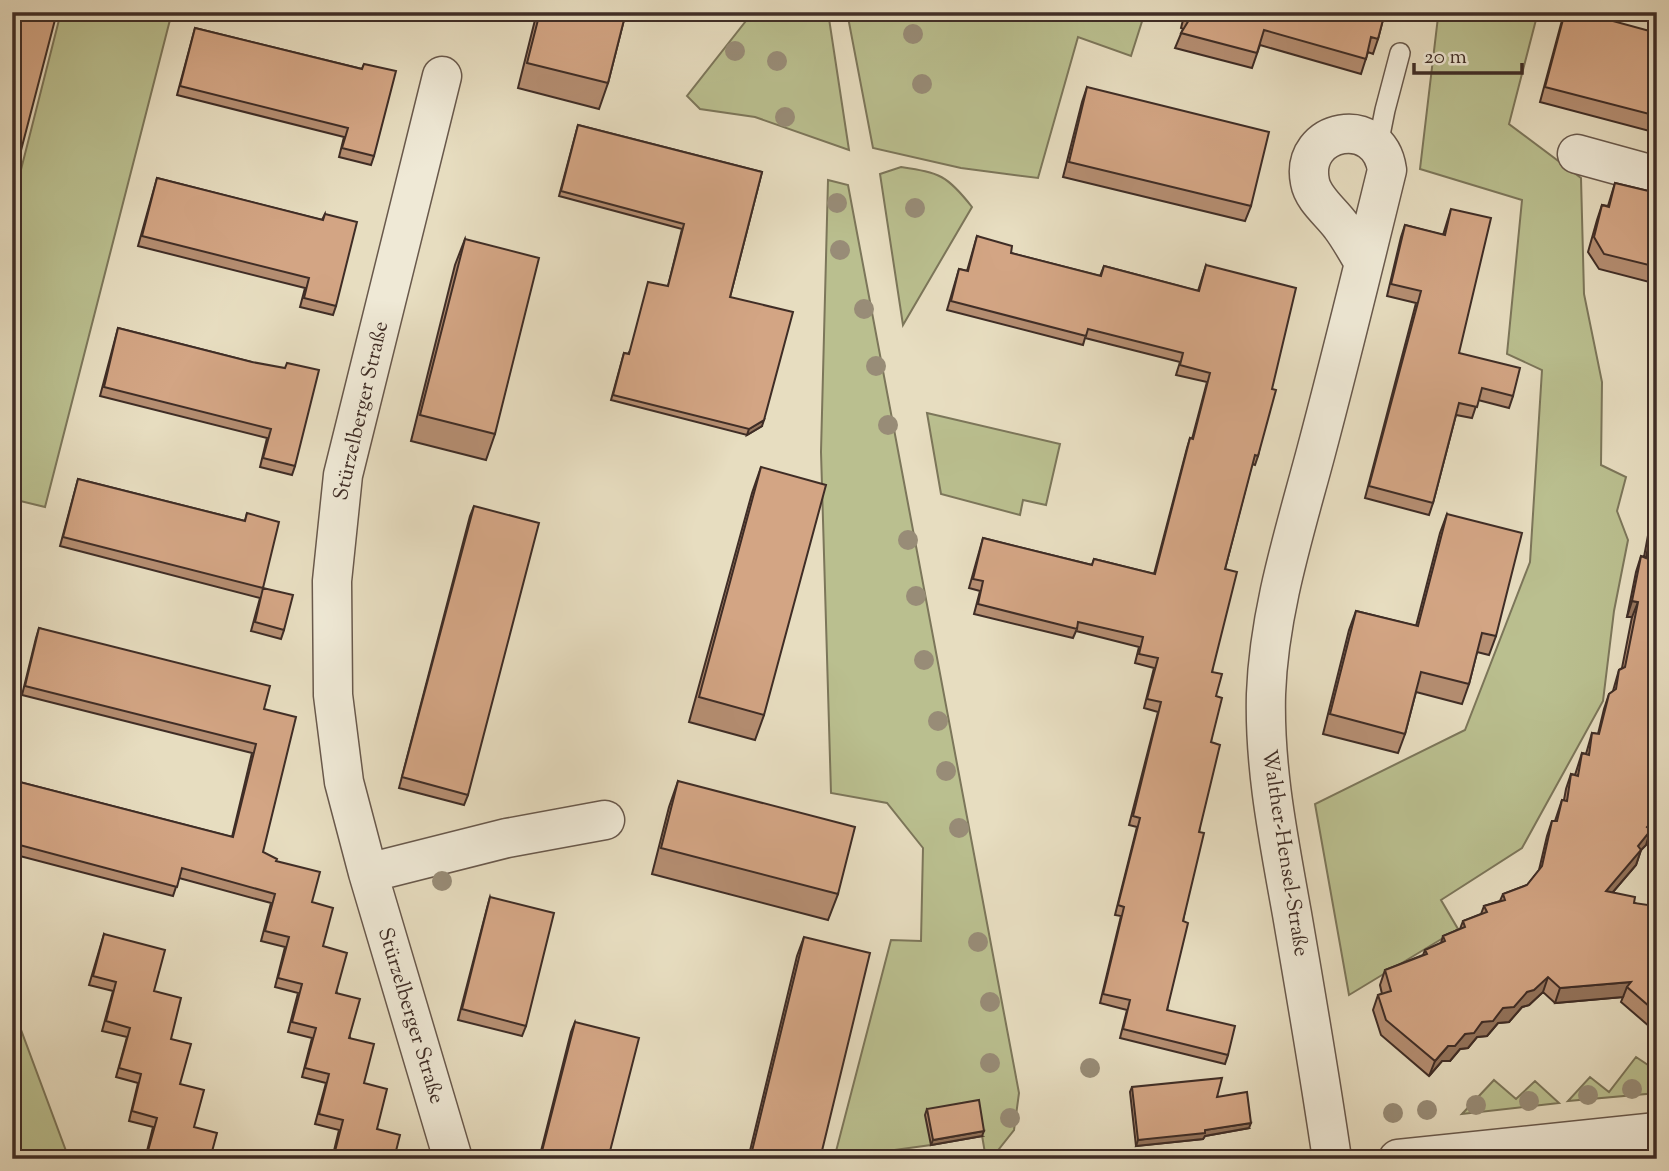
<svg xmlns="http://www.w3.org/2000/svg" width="1669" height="1171" font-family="'Sorts Mill Goudy',serif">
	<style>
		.green { fill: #babf8f; stroke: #7c765a; stroke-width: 2 }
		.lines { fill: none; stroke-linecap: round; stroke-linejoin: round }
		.lane-casing { stroke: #69594c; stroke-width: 22 }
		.street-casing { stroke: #69594c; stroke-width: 41 }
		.lane { stroke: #efe9d6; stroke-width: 19 }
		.street { stroke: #efe9d6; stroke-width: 38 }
		.tree { fill: #988c77 }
		.wall { fill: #b58e72; stroke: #3f2d26; stroke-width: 2 }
		.shaded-wall { fill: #94745c; stroke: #3f2d26; stroke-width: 2 }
		.building { fill: #d3a584; stroke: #3f2d26; stroke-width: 2 }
		.labels { text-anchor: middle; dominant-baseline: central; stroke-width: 7; stroke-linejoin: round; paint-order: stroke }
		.street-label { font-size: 21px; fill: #3f2d26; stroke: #efe9d6 }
	</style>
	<rect width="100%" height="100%" fill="#e7ddc0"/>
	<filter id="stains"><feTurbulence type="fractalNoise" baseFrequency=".00286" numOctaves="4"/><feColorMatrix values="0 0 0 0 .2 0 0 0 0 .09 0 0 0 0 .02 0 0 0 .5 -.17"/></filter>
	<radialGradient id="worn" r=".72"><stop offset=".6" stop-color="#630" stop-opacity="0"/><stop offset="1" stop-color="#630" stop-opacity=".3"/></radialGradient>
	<path class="green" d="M61,12L82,16L84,12H172L45,507L12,499V205Z
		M753,12H828L849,150L755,117L700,109L687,96Z
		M847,12H1145L1131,56L1078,37L1038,178L961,168L873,148Z
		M1435,12H1538L1509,124L1581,178L1584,294L1602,382L1601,465L1626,477L1617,511L1628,540L1614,611L1603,701L1522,848L1441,900L1458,929L1349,995L1315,804L1465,730L1530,562L1542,370L1507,354L1522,200L1420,169L1438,17Z
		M901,167C940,173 947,175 972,207L903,325L880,174Z
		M828,180L848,185L1019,1093L1014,1130L991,1159H986L977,1106L931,1145L857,1155V1159H834L891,940L921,941L923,848L887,803L831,793L821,452Z
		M927,413L1060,444L1046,505L1023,500L1020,515L941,494Z
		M14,1011L69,1159H18L21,1152L12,1148Z
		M1636,1057L1657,1071V1093L1568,1101L1590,1077L1609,1092Z
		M1494,1080L1516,1099L1535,1081L1559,1103L1462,1114Z"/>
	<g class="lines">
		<g class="lane-casing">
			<path id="lane" d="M1378,145L1385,110L1400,53"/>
		</g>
		<g class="street-casing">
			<path id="street" d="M442,76L343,475L332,581L333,695L344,782L368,873L453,1159
				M1577,154L1657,176
				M368,873L507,838L605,820
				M1332,1159C1320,1077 1306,995 1292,914C1279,841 1264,769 1266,694C1269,611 1295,531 1316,452C1341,358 1364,264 1387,170C1379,113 1299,128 1310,182C1313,199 1331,212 1341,226C1350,238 1357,251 1364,263
				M1398,1159L1657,1132"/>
		</g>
		<use href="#lane" class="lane"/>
		<use href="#street" class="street"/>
	</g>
	<g class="tree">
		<circle cx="913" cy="34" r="10"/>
		<circle cx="735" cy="51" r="10"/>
		<circle cx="777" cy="61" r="10"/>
		<circle cx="922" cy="84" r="10"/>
		<circle cx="785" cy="117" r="10"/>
		<circle cx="837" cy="203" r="10"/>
		<circle cx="915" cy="208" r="10"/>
		<circle cx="840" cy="250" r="10"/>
		<circle cx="864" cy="309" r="10"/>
		<circle cx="876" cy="366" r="10"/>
		<circle cx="888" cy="425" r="10"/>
		<circle cx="908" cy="540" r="10"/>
		<circle cx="916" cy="596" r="10"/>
		<circle cx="924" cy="660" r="10"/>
		<circle cx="938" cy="721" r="10"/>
		<circle cx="946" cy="771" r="10"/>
		<circle cx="959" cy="828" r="10"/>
		<circle cx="442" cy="881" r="10"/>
		<circle cx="978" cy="942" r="10"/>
		<circle cx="990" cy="1002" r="10"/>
		<circle cx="990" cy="1063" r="10"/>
		<circle cx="1090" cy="1068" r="10"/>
		<circle cx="1632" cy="1089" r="10"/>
		<circle cx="1588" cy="1095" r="10"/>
		<circle cx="1529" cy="1101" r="10"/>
		<circle cx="1476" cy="1105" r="10"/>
		<circle cx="1427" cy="1110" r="10"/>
		<circle cx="1393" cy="1113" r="10"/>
		<circle cx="1010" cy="1118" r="10"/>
	</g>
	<path class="wall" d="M537,12H626L608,83L599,109L518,88Z
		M1185,12H1385L1378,39L1373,54L1368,52L1361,74L1260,45L1252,68L1175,48L1183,29L1181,28Z
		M1565,12L1657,33V133L1540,102L1561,24Z
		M195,28L362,69L364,64L374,156L371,165L339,157L344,137L177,95Z
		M1087,87L1251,206L1245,221L1063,177L1082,102Z
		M578,125L762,172L730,297L762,426L747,435L611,400L624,353L628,354L668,286L682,229L559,196Z
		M157,178L322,220L325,214L336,306L333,315L300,307L305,288L138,246Z
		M1615,183L1657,193V284L1599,269L1588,252L1597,220L1602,205L1608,206Z
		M1451,209L1459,353L1513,396L1509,408L1478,400L1472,418L1456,415L1433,503L1429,515L1365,498L1416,303L1387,296L1401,237L1405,225L1443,235Z
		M977,236L1011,253L1100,276L1104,266L1198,291L1206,265L1272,389L1258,456L1255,465L1252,464L1225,569L1212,672L1216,696L1211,742L1199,832L1167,1010L1228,1055L1225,1064L1120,1038L1127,1010L1100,1003L1121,916L1115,915L1137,827L1129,825L1158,712L1144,708L1154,668L1135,663L1139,647L1076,631L1073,638L974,614L980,591L969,588L983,538L1092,565L1094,559L1154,574L1187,448L1190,438L1192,439L1207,382L1176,375L1180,362L1085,338L1083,345L947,310L959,269L967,271Z
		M465,239L495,434L486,460L411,441L455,265Z
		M118,328L252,362L295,466L292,475L260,467L267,438L100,396Z
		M761,467L764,715L755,740L689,722L752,493Z
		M78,479L245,521L247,513L263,588L284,630L281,639L251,631L260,598L60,546Z
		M474,506L468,795L464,805L399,788L470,516Z
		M1447,514L1496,636L1489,655L1477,652L1469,684L1462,704L1416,692L1405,734L1398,753L1323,734L1349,630L1356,611L1416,626L1440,533Z
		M1654,515L1650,832L1646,845L1641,850L1636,865L1612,893L1657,913V1033L1621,1002L1623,997L1555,1003L1543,992L1529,1005L1522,1007L1509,1022L1498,1023L1487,1036L1477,1037L1468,1048L1460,1049L1450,1061H1442L1429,1076L1381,1035L1373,1010L1378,995L1382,994L1380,985L1385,970L1423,955L1425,950L1441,943L1443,936L1460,929L1463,921L1481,914L1484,906L1500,901L1503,894L1527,885L1539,870L1547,836L1552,821H1555L1562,800H1564L1566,789L1571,774L1575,775L1582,753L1586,754L1592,733L1598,734L1604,709L1609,694L1613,691L1619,670L1622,668L1632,617H1627L1636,572L1641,556L1644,557L1649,530Z
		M39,628L264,709L263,852L276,861L312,902L323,946L377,1129L394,1159H332L339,1130L315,1124L326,1083L302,1077L312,1038L288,1032L298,993L275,987L285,947L261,941L271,903L179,878L173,896L12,854V780L232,837L252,753L22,695L36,638Z
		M678,781L838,894L828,920L652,874L669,807Z
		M490,897L526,1026L522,1036L458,1020L487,908Z
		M104,934L154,991L171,1039L180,1084L194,1127L210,1159H145L153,1127L129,1121L138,1083L116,1077L127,1037L102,1031L113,991L89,985Z
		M804,937L820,1159H748L797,956Z
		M575,1022L608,1159H539L571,1032Z
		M1132,1087L1217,1097L1249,1128L1205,1136L1203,1139L1136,1146L1130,1092Z
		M927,1109L982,1136L931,1145L925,1115Z"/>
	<path class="shaded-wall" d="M764,420L762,426L747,435L749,429Z
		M1632,601L1638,602L1632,617H1627Z
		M1657,816V825L1650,832L1646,845L1641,850L1636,865L1601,906L1606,891L1638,846L1647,827Z
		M1548,977L1543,992L1529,1005L1522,1007L1509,1022L1498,1023L1487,1036L1477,1037L1468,1048L1460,1049L1450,1061H1442L1429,1076L1435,1061L1448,1046Z
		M1631,982L1627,987L1623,997L1555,1003L1560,988Z
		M1251,1123L1249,1128L1205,1136L1203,1139L1136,1146L1138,1140Z
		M984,1131L982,1136L931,1145L933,1140Z"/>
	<path class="building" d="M12,12H57L12,185Z
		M540,12H626L608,83L527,63Z
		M1186,12H1385L1378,39L1371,37L1366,59L1264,30L1257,53L1181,33L1192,15L1186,13Z
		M1565,12H1580L1657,33V116L1545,87Z
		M195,28L362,69L364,64L396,71L374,156L342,148L348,128L180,86Z
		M1087,87L1269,132L1251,206L1069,162Z
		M578,125L762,172L730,297L793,312L764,420L749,429L613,395L624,353L629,354L648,282L668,286L684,224L561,191Z
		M157,178L323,220L325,214L357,222L336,306L304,298L309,278L142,236Z
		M1615,183L1657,193V267L1604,254L1594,237L1602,205L1609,207Z
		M1451,209L1491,218L1459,353L1520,368L1513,396L1482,388L1477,407L1459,403L1433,503L1369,486L1421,291L1391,284L1405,225L1445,235Z
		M977,236L1012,246L1011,253L1101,276L1104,266L1199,291L1206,265L1296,288L1272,389L1276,390L1258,456L1255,455L1225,569L1237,572L1212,672L1222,674L1216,696L1222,698L1211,742L1220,745L1199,832L1204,833L1183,921L1188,923L1167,1010L1235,1026L1228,1055L1123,1029L1130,1000L1103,994L1124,907L1118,905L1140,818L1133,816L1161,702L1147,699L1158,658L1139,654L1143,637L1078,622L1077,629L978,604L983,581L973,579L983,538L1092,565L1094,559L1155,574L1190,438L1193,439L1210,373L1180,365L1183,353L1088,329L1086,336L951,301L959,269L968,271Z
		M465,239L539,258L495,434L420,415Z
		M118,328L252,362L285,368L287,363L319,370L295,466L263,458L271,429L104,387Z
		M761,467L826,485L764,715L699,697Z
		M78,479L245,521L247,513L279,522L263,588L293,595L284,630L255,622L263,588L63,537Z
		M474,506L539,523L468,795L402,777Z
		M1447,514L1522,533L1496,636L1482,633L1469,684L1421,672L1405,734L1330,714L1356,611L1418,626Z
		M1654,515L1657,516V816L1647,827L1651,830L1638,846L1641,850L1606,891L1635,897L1634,903L1655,906L1654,912L1657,913V1013L1627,987L1631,982L1560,988L1548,977L1534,990L1527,992L1514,1007L1503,1008L1493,1021L1482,1022L1474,1033L1465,1034L1455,1046H1448L1435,1061L1386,1020L1378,995L1391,991L1385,970L1427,954L1425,950L1445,941L1443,936L1465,927L1463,921L1487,912L1484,906L1505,900L1503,894L1527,885L1542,866L1552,821H1557L1562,800L1567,801L1571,774L1578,776L1582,753L1589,755L1592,733L1599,734L1609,694L1616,689L1619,670L1625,667L1638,602L1632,601L1641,556L1646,558Z
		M39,628L270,686L264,709L296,717L263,852L277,859L276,861L320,872L312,902L333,908L323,946L347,953L336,993L360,999L349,1038L374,1044L364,1083L387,1089L377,1129L400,1135L394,1159H333L343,1120L319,1114L329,1074L305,1068L316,1028L292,1022L302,984L278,978L289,937L265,931L275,894L182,868L177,887L12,843V780L233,837L256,744L25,686Z
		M678,781L855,827L838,894L661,848Z
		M490,897L554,913L526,1026L462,1009Z
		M104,934L165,950L154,991L181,998L171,1039L191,1044L180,1084L204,1090L194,1127L217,1133L210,1159L146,1158L157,1118L132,1111L141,1074L119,1068L130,1028L106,1021L116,982L93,976Z
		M804,937L870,953L820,1159H786L752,1151Z
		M575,1022L639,1038L608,1159H540Z
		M1222,1078L1217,1097L1247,1092L1251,1123L1205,1130V1133L1138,1140L1132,1087Z
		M979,1100L984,1131L933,1140L927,1109Z"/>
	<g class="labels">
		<g class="street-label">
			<text transform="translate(362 411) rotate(-77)">Stürzelberger Straße</text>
			<text transform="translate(1284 853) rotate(81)">Walther-Hensel-Straße</text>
			<text transform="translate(410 1016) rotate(73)">Stürzelberger Straße</text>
		</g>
	</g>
	<rect width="1669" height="1171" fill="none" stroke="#e7ddc0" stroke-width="42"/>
	<rect x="14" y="14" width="1641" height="1143" fill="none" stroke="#3f2d26" stroke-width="3.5"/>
	<rect x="21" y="21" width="1627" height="1129" fill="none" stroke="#3f2d26" stroke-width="2"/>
	<path d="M1414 63v10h108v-10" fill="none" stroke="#3f2d26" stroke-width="3.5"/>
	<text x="1424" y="63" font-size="21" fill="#3f2d26" stroke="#efe9d6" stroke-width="5" paint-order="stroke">20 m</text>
	<rect width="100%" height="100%" filter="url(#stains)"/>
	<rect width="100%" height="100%" fill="url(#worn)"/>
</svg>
